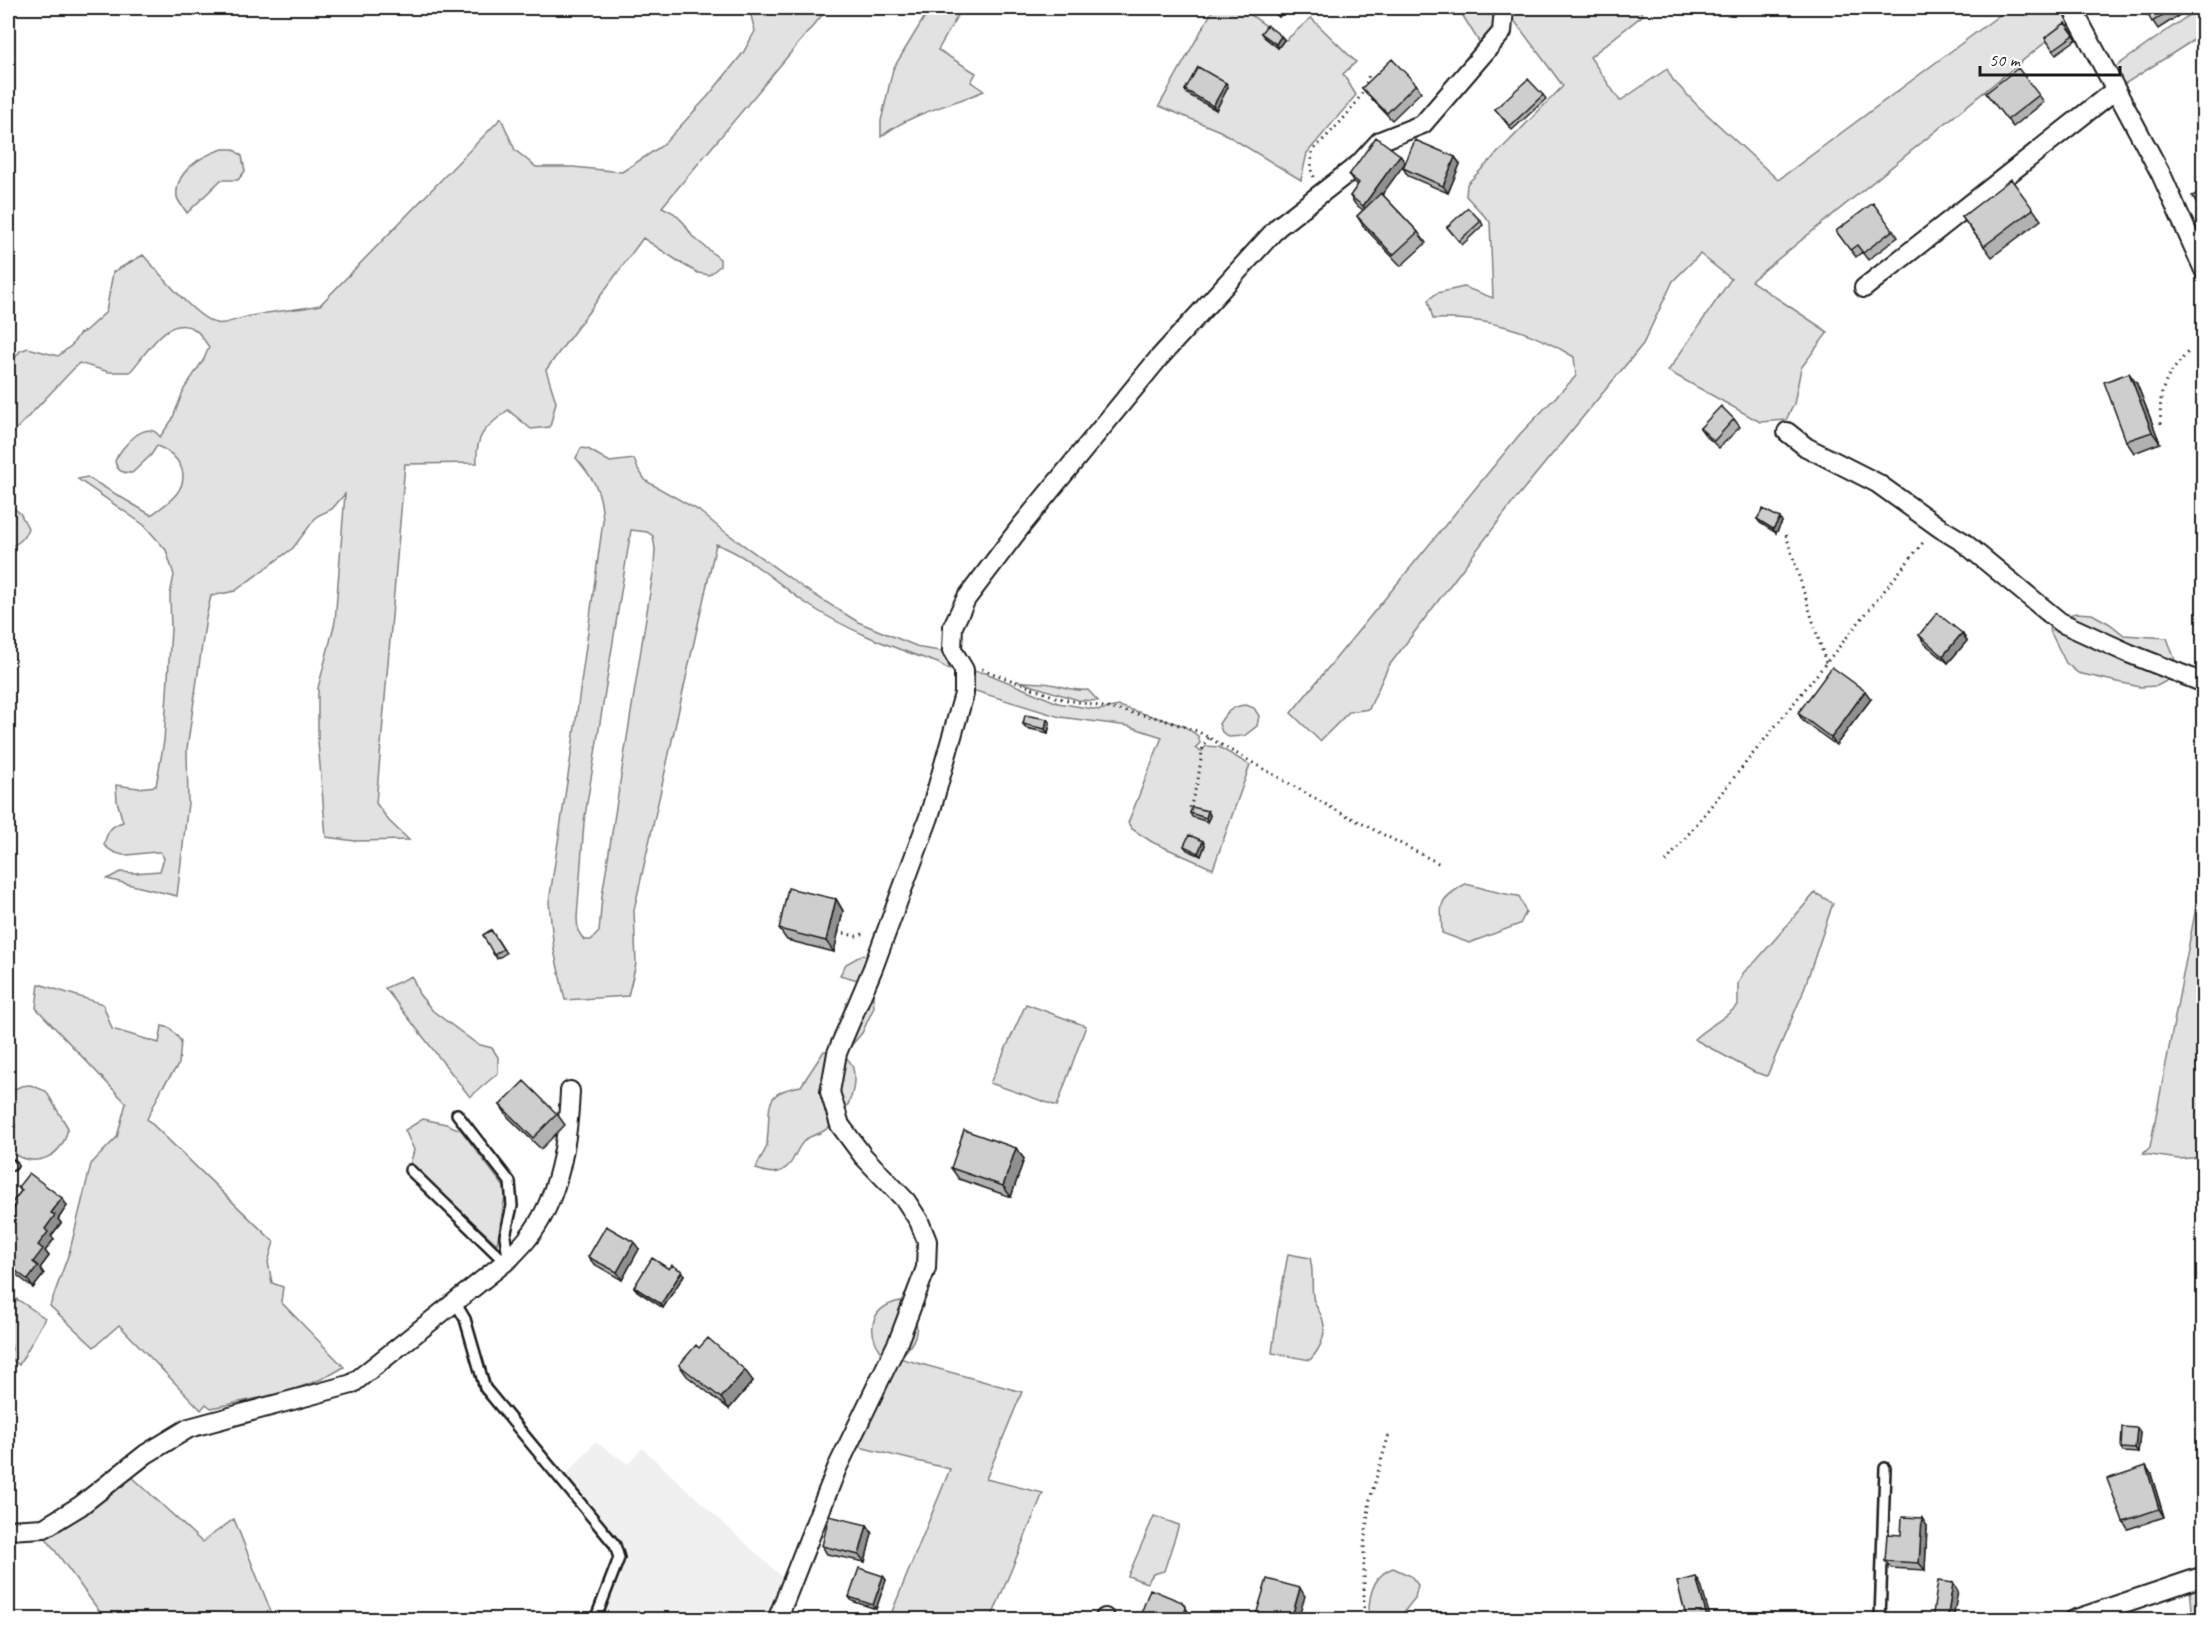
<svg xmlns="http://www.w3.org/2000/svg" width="2211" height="1627" font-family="Caveat,sans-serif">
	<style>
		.built { fill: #f0f0f0 }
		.green { fill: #e2e2e2; stroke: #7f7f7f; stroke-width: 1.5; fill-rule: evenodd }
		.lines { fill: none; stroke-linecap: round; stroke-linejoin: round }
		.service-casing { stroke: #1c1c1c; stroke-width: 14 }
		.minor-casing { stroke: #1c1c1c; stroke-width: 22 }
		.path { stroke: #1c1c1c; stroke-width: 3; stroke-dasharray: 1.5 4.5; stroke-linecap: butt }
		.service { stroke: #fff; stroke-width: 9 }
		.minor { stroke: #fff; stroke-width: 18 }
		.wall { fill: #b1b1b1; stroke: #1c1c1c; stroke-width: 1.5 }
		.shaded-wall { fill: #909090; stroke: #1c1c1c; stroke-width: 1.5 }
		.building { fill: #cecece; stroke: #1c1c1c; stroke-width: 1.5 }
	</style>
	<rect width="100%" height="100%" fill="#fff"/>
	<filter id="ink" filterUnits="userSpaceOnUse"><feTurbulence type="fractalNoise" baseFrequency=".0167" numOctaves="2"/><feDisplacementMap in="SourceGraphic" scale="12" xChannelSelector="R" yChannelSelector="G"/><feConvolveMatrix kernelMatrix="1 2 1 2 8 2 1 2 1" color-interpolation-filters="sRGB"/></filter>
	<g filter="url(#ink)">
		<path class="built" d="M595,1442L628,1464L642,1448L782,1577L766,1619H599L621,1553L614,1535L565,1476Z"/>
		<path class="green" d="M749,8H828L662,207L674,213L684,223L692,236L720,259V266L709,275L698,273L684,265L643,238L546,370L556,402L550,427L531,429L508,410C487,427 475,433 477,463L405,464L376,803L389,821L409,840L355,841L326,837L318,742V688L335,622L345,494L332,509L317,516L293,548L235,591L211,596L206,618L187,749L188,803L177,896L107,879L120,872L134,873L160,871L164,858L160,852C138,851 122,863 104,845C107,832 110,826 123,822L117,801L116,785L138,788L156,786L164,741L171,629L170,595L174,575L166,550L144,525L78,479L87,477L151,515C167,504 190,489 181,467C176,456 168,450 157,446L151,455L132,473C122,473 117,471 115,461C121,447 147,417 160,437L172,420L184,389L204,359L209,347C205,342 200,332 194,329C167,313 146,355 130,372H109L79,363L8,438V367L20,351L28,348L58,356L72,345L79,334L85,331L106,312L113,272L143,255C159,272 195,318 216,323C223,325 232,321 239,319C265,311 293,311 320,305L501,118L515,150L536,167H573L622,172L663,145L709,95L743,53L755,31Z
			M930,8H962L938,50L976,73L971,82L984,91C951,105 908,114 881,137V121L893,69Z
			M1214,8H1241L1286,40L1311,18L1356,62L1343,74L1356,95L1307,153L1301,180L1220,131L1159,106Z
			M1458,8H1498L1497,25L1481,45Z
			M1512,8H1638L1643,15L1590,57L1620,101L1667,69L1673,80L1698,106L1778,180L2009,8H2068L2074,19L1751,281L1828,332L1801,368L1794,404L1786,420L1760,422L1668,371L1731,279L1700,254L1673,281L1643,344L1517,497L1388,667L1369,709L1349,712L1320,741L1291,713L1520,434L1576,376L1574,357C1528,329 1486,317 1433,319L1428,300L1437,293L1464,287L1493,298L1490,222L1466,196L1467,184L1563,86L1513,19Z
			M2199,8H2203V34L2120,87L2111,70Z
			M223,149H233L242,156L245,171L238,180H221L187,213C184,208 178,202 177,197C174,171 203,155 223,149Z
			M581,448L588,449L610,462L634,459L638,469L646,481L698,510L721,529L805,589L858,622L921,648L940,651L946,650L949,670L938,663C891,647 846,630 804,602C776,582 749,556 716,544L634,910L636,964L628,996L565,1000L554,950L549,902L572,749L603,521C601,490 596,482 576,458ZM631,530L647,532L653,536L655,549L654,567L602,896L599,932L591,940H584L578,931L577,918L584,822Z
			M8,504L20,513L28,528C24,539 19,544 8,547Z
			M2076,613L2092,614L2110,624L2124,635L2167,638L2175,660L2170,679L2157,686L2140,687L2078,673L2066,663L2049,629L2061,617Z
			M971,671L986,673L1058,703L1099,710L1119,706L1184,726L1198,736L1200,743L1195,748L1202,751L1206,746L1219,747L1250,765L1213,869L1152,842L1132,829L1128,823L1162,737L1128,726L1060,717L969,689Z
			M1017,681C1028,683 1040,682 1050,684C1063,686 1075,692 1088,690L1098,701L1078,700Z
			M1246,705L1254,708L1259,716L1257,726L1244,736L1229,737L1222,732L1219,724C1226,712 1232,706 1246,705Z
			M2203,871V1157L2179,1159L2143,1154L2150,1147Z
			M1465,884C1484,888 1500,894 1519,896L1526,912L1520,924L1469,943L1442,933C1441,902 1437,901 1465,884Z
			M1815,893L1833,903L1802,995L1767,1076L1754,1072L1694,1039C1708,1026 1725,1019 1738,1005V983L1744,972L1756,961Z
			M862,955L868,956L870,960L874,1007L862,1033L843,1055C852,1062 854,1067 854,1079C854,1101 841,1121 822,1132C816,1135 810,1136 805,1140C795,1149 795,1163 783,1170C775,1175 765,1172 756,1169C759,1158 763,1156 766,1148C768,1144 767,1137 768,1133C770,1103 765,1092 801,1086L824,1051H833L858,980L840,975L846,964Z
			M412,976L419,994L433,1011L477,1044L492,1048L498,1057V1073L470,1097L385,988Z
			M39,984L103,1004L112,1029L159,1043L162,1026L170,1028L181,1041L179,1064L162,1088L147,1119L274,1242L268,1262L272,1283L283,1287L281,1302L344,1367C305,1392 256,1398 211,1408L206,1404L201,1410L119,1325L94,1347L50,1306L70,1250L91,1164L117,1137L126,1103L36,1008Z
			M1026,1004L1086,1026L1057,1106L990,1083Z
			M30,1085L46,1091L68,1128C62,1158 36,1169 10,1152L15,1126L9,1102L13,1090L21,1086Z
			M423,1119L446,1124L461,1130L504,1187L505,1196L497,1244L410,1165L414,1150L405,1130Z
			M1288,1254L1310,1258C1314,1274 1311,1281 1313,1296C1313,1302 1317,1307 1320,1313C1329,1330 1322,1347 1310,1360L1272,1353L1277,1315Z
			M17,1299L45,1318L19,1365C14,1361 9,1358 8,1351L12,1350C7,1326 4,1320 17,1299Z
			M900,1301L913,1304C920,1329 918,1341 899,1358L1022,1392L986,1479L1043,1493L991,1619H889L950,1469L855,1446L888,1359C865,1337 867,1308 900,1301Z
			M129,1474L202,1542L234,1519L274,1619H105L40,1530Z
			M1154,1516L1179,1525L1164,1571L1153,1574L1147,1583L1128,1576Z
			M1393,1568L1411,1576L1418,1585L1415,1598L1399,1618L1369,1619C1368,1599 1371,1576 1393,1568Z
			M2203,1584V1619H2193L2190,1589Z"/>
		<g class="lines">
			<g class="service-casing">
				<path id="service" d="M457,1114L510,1182L512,1206L505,1236L508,1258
					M8,1164L12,1165
					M410,1170L505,1262
					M455,1302L465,1319L485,1388L615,1545L619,1558L595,1620
					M1880,1620L1885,1468"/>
			</g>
			<g class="minor-casing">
				<path id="minor" d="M2072,8L2161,174L2204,270
					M1864,288L2115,90
					M1787,432L1806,447L1877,483L1940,528L1963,542L2060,622L2128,653L2204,683
					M8,1530L44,1528L80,1506L146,1454L189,1428L352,1384L509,1259C515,1252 522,1246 528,1238C559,1200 568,1138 570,1091
					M777,1620L837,1468L898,1342L926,1268L927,1241L919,1221L906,1201L863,1156L840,1125L830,1092L837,1053L873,968L929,817L964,694V670L952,650L953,626L966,599L1022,525L1158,359L1278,227L1359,164L1380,141L1423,124L1502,32L1504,8
					M1104,1620L1105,1618
					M2073,1620L2204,1576"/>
			</g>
			<path class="path" d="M1314,177L1311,170L1312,151C1333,129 1362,105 1369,74
				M2161,424C2158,388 2165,378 2188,352
				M1786,535L1826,663
				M982,669L1058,698L1158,718L1197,731L1332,808L1442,865
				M1190,808L1198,780L1203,745L1209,737
				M1666,862L1925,540
				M838,932L856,936L866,933
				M1364,1620V1546L1370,1499L1389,1434"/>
			<use href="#service" class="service"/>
			<use href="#minor" class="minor"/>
		</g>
		<path class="wall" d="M1268,8H1286L1279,17L1270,10Z
			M2144,8H2189V9L2158,29Z
			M2065,23L2077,39L2056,54L2045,38Z
			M1261,33L1281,36L1284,40L1278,48L1264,37Z
			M1226,83L1228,87L1216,110L1187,94L1185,90Z
			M1416,84L1421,92L1392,120L1368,95L1362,88Z
			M1986,93L2039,95L2044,102L2013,127Z
			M1543,95L1546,99L1512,130L1495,109Z
			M1455,157L1460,164L1448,193L1408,176L1403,168L1404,164L1382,194L1418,232L1426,243L1401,266L1364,227L1357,216L1363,210L1355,204L1350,196L1358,185L1354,182L1349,175L1405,162Z
			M2033,209L2041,220L1992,257L1962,217Z
			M1481,221L1483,225L1462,245L1447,227Z
			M1893,230L1898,237L1868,260L1862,252L1856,257L1836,231Z
			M2137,384L2160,443L2134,453L2126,441Z
			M1734,419L1740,427L1719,448L1705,435L1700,428Z
			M1757,519L1782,522L1776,533L1760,523Z
			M1962,633L1967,641L1948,663L1924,643L1919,635Z
			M1871,699L1836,745L1803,721L1798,713Z
			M1050,723L1048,733L1026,728L1023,724Z
			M1208,811L1210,815L1208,822L1192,817L1190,813Z
			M1205,845L1201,856L1187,850L1184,846Z
			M836,899L843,911L834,952L787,940L779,929Z
			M491,930L506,953L497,959L483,935Z
			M500,1105L557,1114L565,1125L541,1149L508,1117Z
			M1016,1148L1024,1159L1011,1197L959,1179L951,1168Z
			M18,1187L62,1198L67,1206L58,1219L61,1223L51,1236L54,1239L45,1251L49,1256L40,1268L44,1274L33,1288L8,1268V1218L14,1209L11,1204L21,1191Z
			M639,1249L622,1280L594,1264L588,1257Z
			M669,1269L684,1275L663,1308L637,1291L634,1287Z
			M699,1348L753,1381L729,1409L687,1376L679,1365Z
			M2137,1428L2140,1432L2138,1453L2123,1452L2121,1448Z
			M2146,1466L2151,1474L2164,1517L2128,1529L2123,1521Z
			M867,1525L872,1533L865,1562L827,1554L822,1546Z
			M1927,1526L1925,1570L1891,1568L1885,1561L1901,1535Z
			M883,1576L886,1580L876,1609L852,1601L849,1597Z"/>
		<path class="shaded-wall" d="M1272,8H1286L1279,17Z
			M1281,36L1284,40L1278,48L1276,44Z
			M1226,83L1228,87L1216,110L1213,106Z
			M1400,155L1405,163L1368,214L1363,206Z
			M1455,157L1460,164L1448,193L1443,186Z
			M2129,373L2137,384L2160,443L2152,432Z
			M1780,518L1782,522L1776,533L1773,529Z
			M1962,633L1967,641L1948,663L1943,656Z
			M1865,691L1871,699L1836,745L1831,738Z
			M1047,719L1050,723L1048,733L1045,729Z
			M1208,811L1210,815L1208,822L1206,818Z
			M1203,841L1205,845L1201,856L1198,853Z
			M836,899L843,911L834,952L826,941Z
			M1016,1148L1024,1159L1011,1197L1003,1186Z
			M62,1198L67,1206L58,1219L61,1223L51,1236L54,1239L45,1251L49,1256L40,1268L44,1274L33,1288L28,1280L38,1245L51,1213Z
			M634,1242L639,1249L622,1280L617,1272Z
			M682,1271L684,1275L663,1308L661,1304Z
			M745,1370L753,1381L729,1409L721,1398Z
			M2137,1428L2140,1432L2138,1453L2135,1449Z
			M2146,1466L2151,1474L2164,1517L2159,1509Z
			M1922,1518L1927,1526L1925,1570L1919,1563Z
			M867,1525L872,1533L865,1562L859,1555Z
			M883,1576L886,1580L876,1609L873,1605Z
			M1696,1577L1701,1585L1711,1620H1708L1707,1617Z
			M1953,1583L1958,1591L1953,1620H1947Z
			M1300,1588L1305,1596L1298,1620H1291Z
			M1182,1602L1191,1616L1190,1620H1182Z"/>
		<path class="building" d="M2144,8H2174L2152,22Z
			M2065,23L2074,35L2053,50L2045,38Z
			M1267,25L1281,36L1276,44L1261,33Z
			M1392,59L1416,84L1387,113L1362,88Z
			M1198,67L1226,83L1213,106L1185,90Z
			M2018,68L2039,95L2007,120L1986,93Z
			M1528,79L1543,95L1510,126L1495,109Z
			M1376,137L1400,155L1363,206L1350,196L1359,183L1349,175Z
			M1415,140L1455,157L1443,186L1403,168Z
			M2011,179L2033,209L1984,246L1962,217Z
			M2204,190V216L2192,196Z
			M1381,193L1418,232L1393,255L1357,216Z
			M1873,203L1893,230L1863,253L1857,245L1850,250L1836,231Z
			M1468,208L1481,221L1459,241L1447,227Z
			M2129,373L2152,432L2126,441L2104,382Z
			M1721,406L1734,419L1714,441L1700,428Z
			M1763,509L1780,518L1773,529L1757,519Z
			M1937,613L1962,633L1943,656L1919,635Z
			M1832,667L1865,691L1831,738L1798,713Z
			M1025,715L1047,719L1045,729L1023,724Z
			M1192,807L1208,811L1206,818L1190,813Z
			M1189,835L1203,841L1198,853L1184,846Z
			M788,888L836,899L826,941L779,929Z
			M491,930L503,949L494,955L483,935Z
			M524,1081L557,1114L533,1138L500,1105Z
			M964,1130L1016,1148L1003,1186L951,1168Z
			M29,1173L62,1198L51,1213L55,1215L45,1229L48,1232L38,1245L43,1249L33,1262L38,1266L28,1280L8,1265V1225L9,1223L8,1222V1218L15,1207L11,1204L22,1190L18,1187Z
			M606,1226L634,1242L617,1272L588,1257Z
			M652,1258L669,1269L672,1265L682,1271L661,1304L634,1287Z
			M708,1338L745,1370L721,1398L679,1365L696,1345L699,1348Z
			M2122,1427L2137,1428L2135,1449L2121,1448Z
			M2146,1466L2159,1509L2123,1521L2107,1479Z
			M829,1516L867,1525L859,1555L822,1546Z
			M1902,1517L1922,1518L1919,1563L1885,1561L1887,1534L1901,1535Z
			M859,1568L883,1576L873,1605L849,1597Z
			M1696,1577L1707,1617L1699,1620H1687L1677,1582Z
			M1267,1579L1300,1588L1291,1620H1260L1255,1618Z
			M1938,1581L1953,1583L1947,1620H1932Z
			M1150,1589L1182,1602L1186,1608L1182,1620L1139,1619Z"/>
	</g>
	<rect width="2211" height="1627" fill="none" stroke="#fff" stroke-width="30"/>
	<rect x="15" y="15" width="2181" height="1597" fill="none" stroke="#1c1c1c" stroke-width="2" filter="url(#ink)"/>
	<path d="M1980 66v9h140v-9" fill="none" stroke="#1c1c1c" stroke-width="3"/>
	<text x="1989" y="66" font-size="18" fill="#1c1c1c" stroke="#ffffff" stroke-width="4.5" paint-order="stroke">50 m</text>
</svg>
